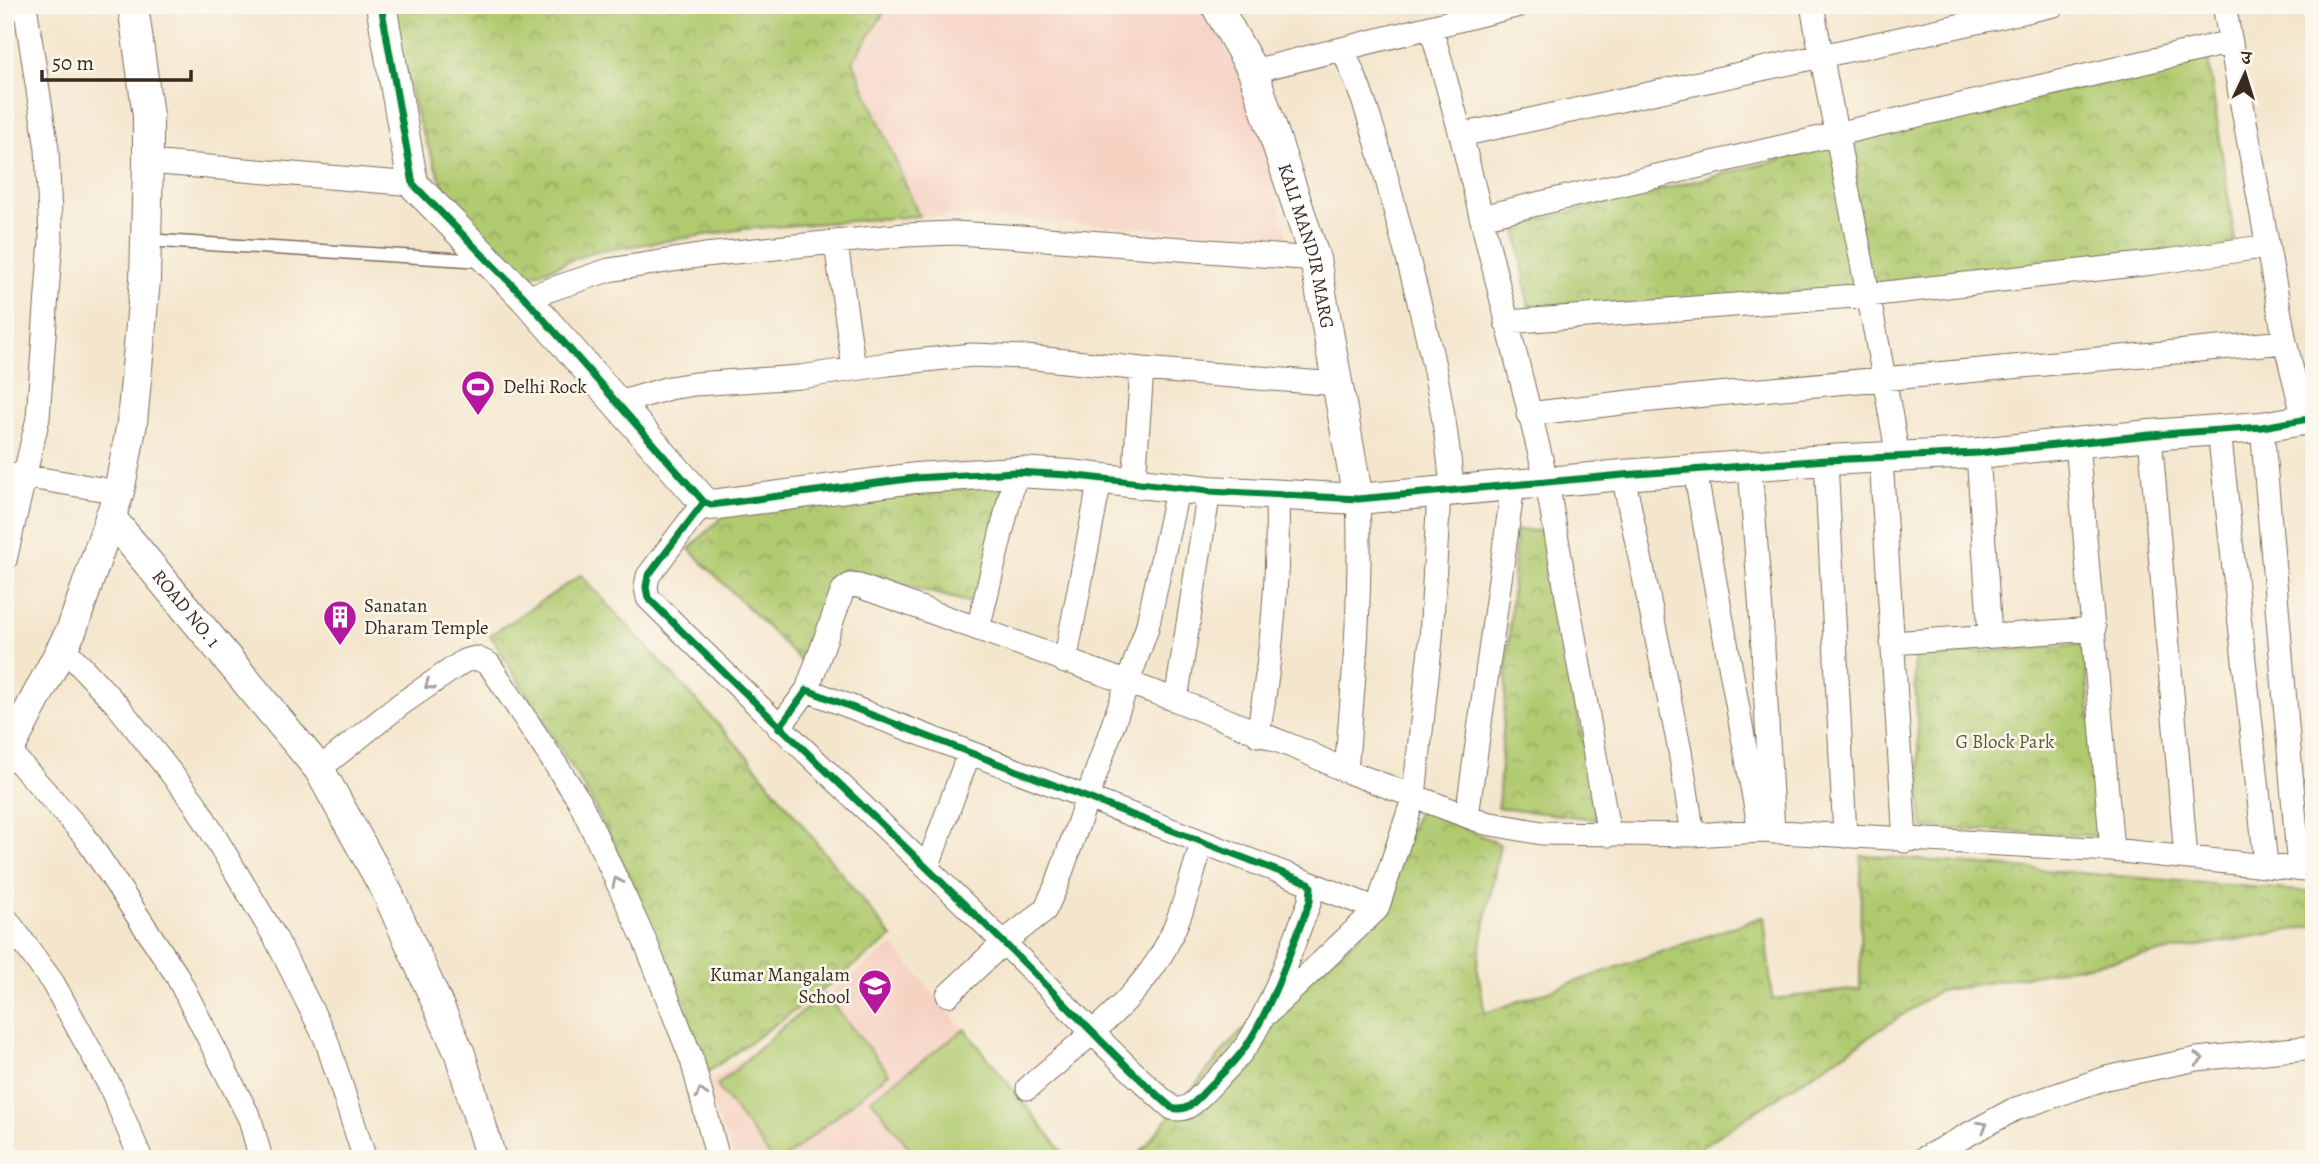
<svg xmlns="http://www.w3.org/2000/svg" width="2319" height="1164" font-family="Alegreya,'Noto Serif Devanagari',serif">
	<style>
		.built { fill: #f6d2c3 }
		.park { fill: url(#park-crowns); stroke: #767a46; stroke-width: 2 }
		.pitch { fill: #b0ca6f; stroke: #767a46; stroke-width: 2 }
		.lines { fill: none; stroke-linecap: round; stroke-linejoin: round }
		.service-casing { stroke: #7c6c5b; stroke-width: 15 }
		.minor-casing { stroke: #7c6c5b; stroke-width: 25 }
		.tertiary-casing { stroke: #7c6c5b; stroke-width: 32 }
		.service { stroke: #fff; stroke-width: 12 }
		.minor { stroke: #fff; stroke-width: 23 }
		.tertiary { stroke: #fff; stroke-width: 30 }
		.cycleway-casing { stroke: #fbf7ec; stroke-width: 11 }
		.cycleway { stroke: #00873e; stroke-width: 7 }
		.oneway { stroke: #a79f9a }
		.labels { text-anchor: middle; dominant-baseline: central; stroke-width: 5; stroke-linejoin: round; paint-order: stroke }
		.street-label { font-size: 19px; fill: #3b2a1e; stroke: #fbf7ec }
		.poi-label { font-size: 19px; fill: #3b2a1e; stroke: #fbf7ec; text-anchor: start }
		.park-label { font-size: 19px; fill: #5e5a36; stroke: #fbf7ec }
	</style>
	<defs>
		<pattern id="park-crowns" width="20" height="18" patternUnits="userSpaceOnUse" patternTransform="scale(1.75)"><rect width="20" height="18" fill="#b0ca6f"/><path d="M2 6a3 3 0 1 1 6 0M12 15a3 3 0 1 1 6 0" fill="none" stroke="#90a45b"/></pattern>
	</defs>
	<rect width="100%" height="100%" fill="#fbf7ec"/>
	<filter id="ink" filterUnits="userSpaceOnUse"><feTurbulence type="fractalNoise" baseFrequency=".0143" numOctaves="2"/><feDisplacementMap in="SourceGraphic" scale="14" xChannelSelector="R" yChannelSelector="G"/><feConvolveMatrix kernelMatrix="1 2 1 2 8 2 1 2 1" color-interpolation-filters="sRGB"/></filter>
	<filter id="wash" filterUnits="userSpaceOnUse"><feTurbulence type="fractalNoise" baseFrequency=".00686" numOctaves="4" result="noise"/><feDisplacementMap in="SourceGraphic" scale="28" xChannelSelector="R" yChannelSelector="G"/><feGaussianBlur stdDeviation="1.57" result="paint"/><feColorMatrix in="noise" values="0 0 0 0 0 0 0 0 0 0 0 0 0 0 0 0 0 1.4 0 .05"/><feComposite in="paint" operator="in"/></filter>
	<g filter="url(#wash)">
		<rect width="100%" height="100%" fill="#f4e6cd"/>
		<path class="built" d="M889,5H1206L1255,105L1287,237L979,217L919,216L853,61Z
			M893,945L1071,1159H734L705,1086Z"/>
		<path class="park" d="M389,5H889L853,61L919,216L744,229L593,252L525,278L491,247L442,184L418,120Z
			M2207,52L2237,256L1530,315L1516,226Z
			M1008,484L979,605L843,569L802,662L689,549L728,511Z
			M1516,530L1544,531L1597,819L1498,808Z
			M581,575L748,757L892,937L801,1006L708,1072L634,886L590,797L490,635Z
			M2084,644L2101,836L1922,828L1914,657Z
			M1420,809L1500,844L1477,966L1485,1013L1764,916L1772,999L1860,989L1861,855L2314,892V926L1939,991L1703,1146L1691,1159H1135L1234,1038L1357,938Z"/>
		<path class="pitch" d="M825,995L889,1073L784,1159H772L717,1086L784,1026Z
			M965,1029L1068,1159H918L871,1099Z"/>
	</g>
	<g filter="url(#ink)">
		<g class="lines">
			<g class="service-casing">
				<path id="service" d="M145,240L483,261
					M736,1159H755"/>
			</g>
			<g class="minor-casing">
				<path id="minor" d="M1812,5C1839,156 1873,306 1898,458
					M2224,5L2285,342L2304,419
					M1431,27L1461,135L1547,483L1609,835
					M1343,50C1370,108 1385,172 1401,233C1424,318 1446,404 1452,491
					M1253,71L1519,5
					M1461,135L2054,5
					M148,162L413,184
					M1481,217L2231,42
					M836,244L854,369
					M525,298L609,270L705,255L905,235L954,233L1006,236L1315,259
					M1506,322L1868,295L2152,263L2268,246
					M619,403L669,388L695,384L800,377L888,364L972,355L1026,357L1142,369L1337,384
					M1528,414L1630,402L2285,342
					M2262,427L2299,869
					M2219,430L2266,864
					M2150,435L2186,857
					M2077,443L2112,850
					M1978,453L1990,636
					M1881,459L1905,841
					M1826,460L1845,836
					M1750,467L1761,612L1773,832
					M1695,471L1760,831
					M5,473L119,492
					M1623,475L1680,751L1693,835
					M1134,482L1142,369
					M704,502L648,576L646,587L648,598C765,714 885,826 1002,941C1059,996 1112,1056 1172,1108C1188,1113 1197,1099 1207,1089C1222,1074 1239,1058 1250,1040C1275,1000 1292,945 1310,901L1311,887L1309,883L807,690L779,728
					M5,560L38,418L51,239L47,149L25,5
					M978,629L1016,472
					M1892,643L2094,629
					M63,647L118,706L194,802L276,939L326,1039L365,1159
					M1065,662L1100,480
					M807,690L843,590L850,585L859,586L1176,700L1304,751L1346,771L1486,823L1542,833L1693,835L1760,831L2112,850L2314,871
					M1176,700L1209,491
					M1258,735C1272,652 1279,578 1277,495
					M9,751L84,835L176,974L250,1119L261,1159
					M319,769L401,704L464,661L476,658L489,664L579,800L645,941L692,1060L718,1159
					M1346,771C1354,681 1362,590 1358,499
					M1467,816L1513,486
					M927,868L969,753
					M1309,883L1377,909
					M5,917L53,983L111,1088L141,1159
					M948,995L1004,942L1045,910L1057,884L1147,628L1178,487
					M1268,1013L1377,909L1414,796L1431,639L1439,492
					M1028,1088C1074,1047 1134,1004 1164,950C1182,917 1191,879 1202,843
					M1923,1159L2013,1110L2106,1078L2197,1059L2314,1047"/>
			</g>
			<g class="tertiary-casing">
				<g id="tertiary">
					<path d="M381,5L413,184L525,298L704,502L711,505L915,478L1016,472L1069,475L1209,491L1358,499L1623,475L1826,460L1978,453L2150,435L2262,427L2314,418"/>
					<path id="s1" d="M1216,5L1253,71L1315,259L1358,499"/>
					<path id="s2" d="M110,517L319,769L388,894L460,1054L491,1159"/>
					<path d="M5,757L72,629L119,492L132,423L145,280L148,162V116L133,5"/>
				</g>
			</g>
			<use href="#service" class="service"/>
			<use href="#minor" class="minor"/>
			<use href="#tertiary" class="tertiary"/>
			<g class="cycleway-casing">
				<path id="cycleway" d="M381,5L413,184L525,298L704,502L711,505L915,478L1016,472L1069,475L1209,491L1358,499L1623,475L1826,460L1978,453L2150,435L2262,427L2314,418
					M704,502L648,576L646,587L648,598C765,714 885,826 1002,941C1059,996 1112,1056 1172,1108C1188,1113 1197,1099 1207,1089C1222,1074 1239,1058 1250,1040C1275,1000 1292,945 1310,901L1311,887L1309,883L807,690L779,728"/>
			</g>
			<use href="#cycleway" class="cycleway"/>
		</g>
		<defs><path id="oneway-chevron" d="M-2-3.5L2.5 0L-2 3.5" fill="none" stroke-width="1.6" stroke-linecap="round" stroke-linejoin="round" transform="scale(1.75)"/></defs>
		<g class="oneway">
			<use href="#oneway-chevron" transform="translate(429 685) rotate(145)"/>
			<use href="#oneway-chevron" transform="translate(617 882) rotate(-115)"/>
			<use href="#oneway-chevron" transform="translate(2199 1059) rotate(-8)"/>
			<use href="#oneway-chevron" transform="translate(701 1093) rotate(-105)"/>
			<use href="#oneway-chevron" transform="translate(1983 1126) rotate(-28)"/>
		</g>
	</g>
	<defs>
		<g id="stadium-pin" transform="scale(1.75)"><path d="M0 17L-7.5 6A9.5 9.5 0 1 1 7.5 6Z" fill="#b5179e" stroke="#fbf7ec"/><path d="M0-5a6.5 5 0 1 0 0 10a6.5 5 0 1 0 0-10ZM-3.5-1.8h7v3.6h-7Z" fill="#fff"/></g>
		<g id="building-pin" transform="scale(1.75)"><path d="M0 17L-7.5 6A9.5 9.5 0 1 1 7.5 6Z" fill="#b5179e" stroke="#fbf7ec"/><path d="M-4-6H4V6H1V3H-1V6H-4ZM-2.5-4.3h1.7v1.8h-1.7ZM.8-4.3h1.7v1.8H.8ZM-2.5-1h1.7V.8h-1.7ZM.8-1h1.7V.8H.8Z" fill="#fff"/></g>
		<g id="school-pin" transform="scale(1.75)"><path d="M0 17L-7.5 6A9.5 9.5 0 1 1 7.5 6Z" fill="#b5179e" stroke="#fbf7ec"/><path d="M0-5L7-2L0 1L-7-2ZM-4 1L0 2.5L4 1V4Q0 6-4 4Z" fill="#fff"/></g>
	</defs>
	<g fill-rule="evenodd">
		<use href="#stadium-pin" x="478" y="387"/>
		<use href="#building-pin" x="340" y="617"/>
		<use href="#school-pin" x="875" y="986"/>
	</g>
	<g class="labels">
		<g class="street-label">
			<text stroke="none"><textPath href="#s1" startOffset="259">KALI MANDIR MARG</textPath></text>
			<text stroke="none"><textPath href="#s2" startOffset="119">ROAD NO. 1</textPath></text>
		</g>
		<g class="poi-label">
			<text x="503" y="387">Delhi Rock</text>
			<text x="364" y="606">Sanatan<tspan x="364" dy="22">Dharam Temple</tspan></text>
			<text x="850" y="975" text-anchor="end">Kumar Mangalam<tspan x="850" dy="22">School</tspan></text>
		</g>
		<g class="park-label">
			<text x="2005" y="742">G Block Park</text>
		</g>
	</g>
	<rect width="2319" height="1164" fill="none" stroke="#fbf7ec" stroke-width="28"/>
	<g transform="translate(2245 74) rotate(4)" stroke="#fbf7ec" stroke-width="5" paint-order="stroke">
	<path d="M0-5L12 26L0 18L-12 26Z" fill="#3b2a1e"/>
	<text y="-10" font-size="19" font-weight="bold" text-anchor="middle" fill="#3b2a1e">उ</text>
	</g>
	<path d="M42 70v10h149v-10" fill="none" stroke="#3b2a1e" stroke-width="3.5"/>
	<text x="52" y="70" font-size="21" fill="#3b2a1e" stroke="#fbf7ec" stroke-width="5" paint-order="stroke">50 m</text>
</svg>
